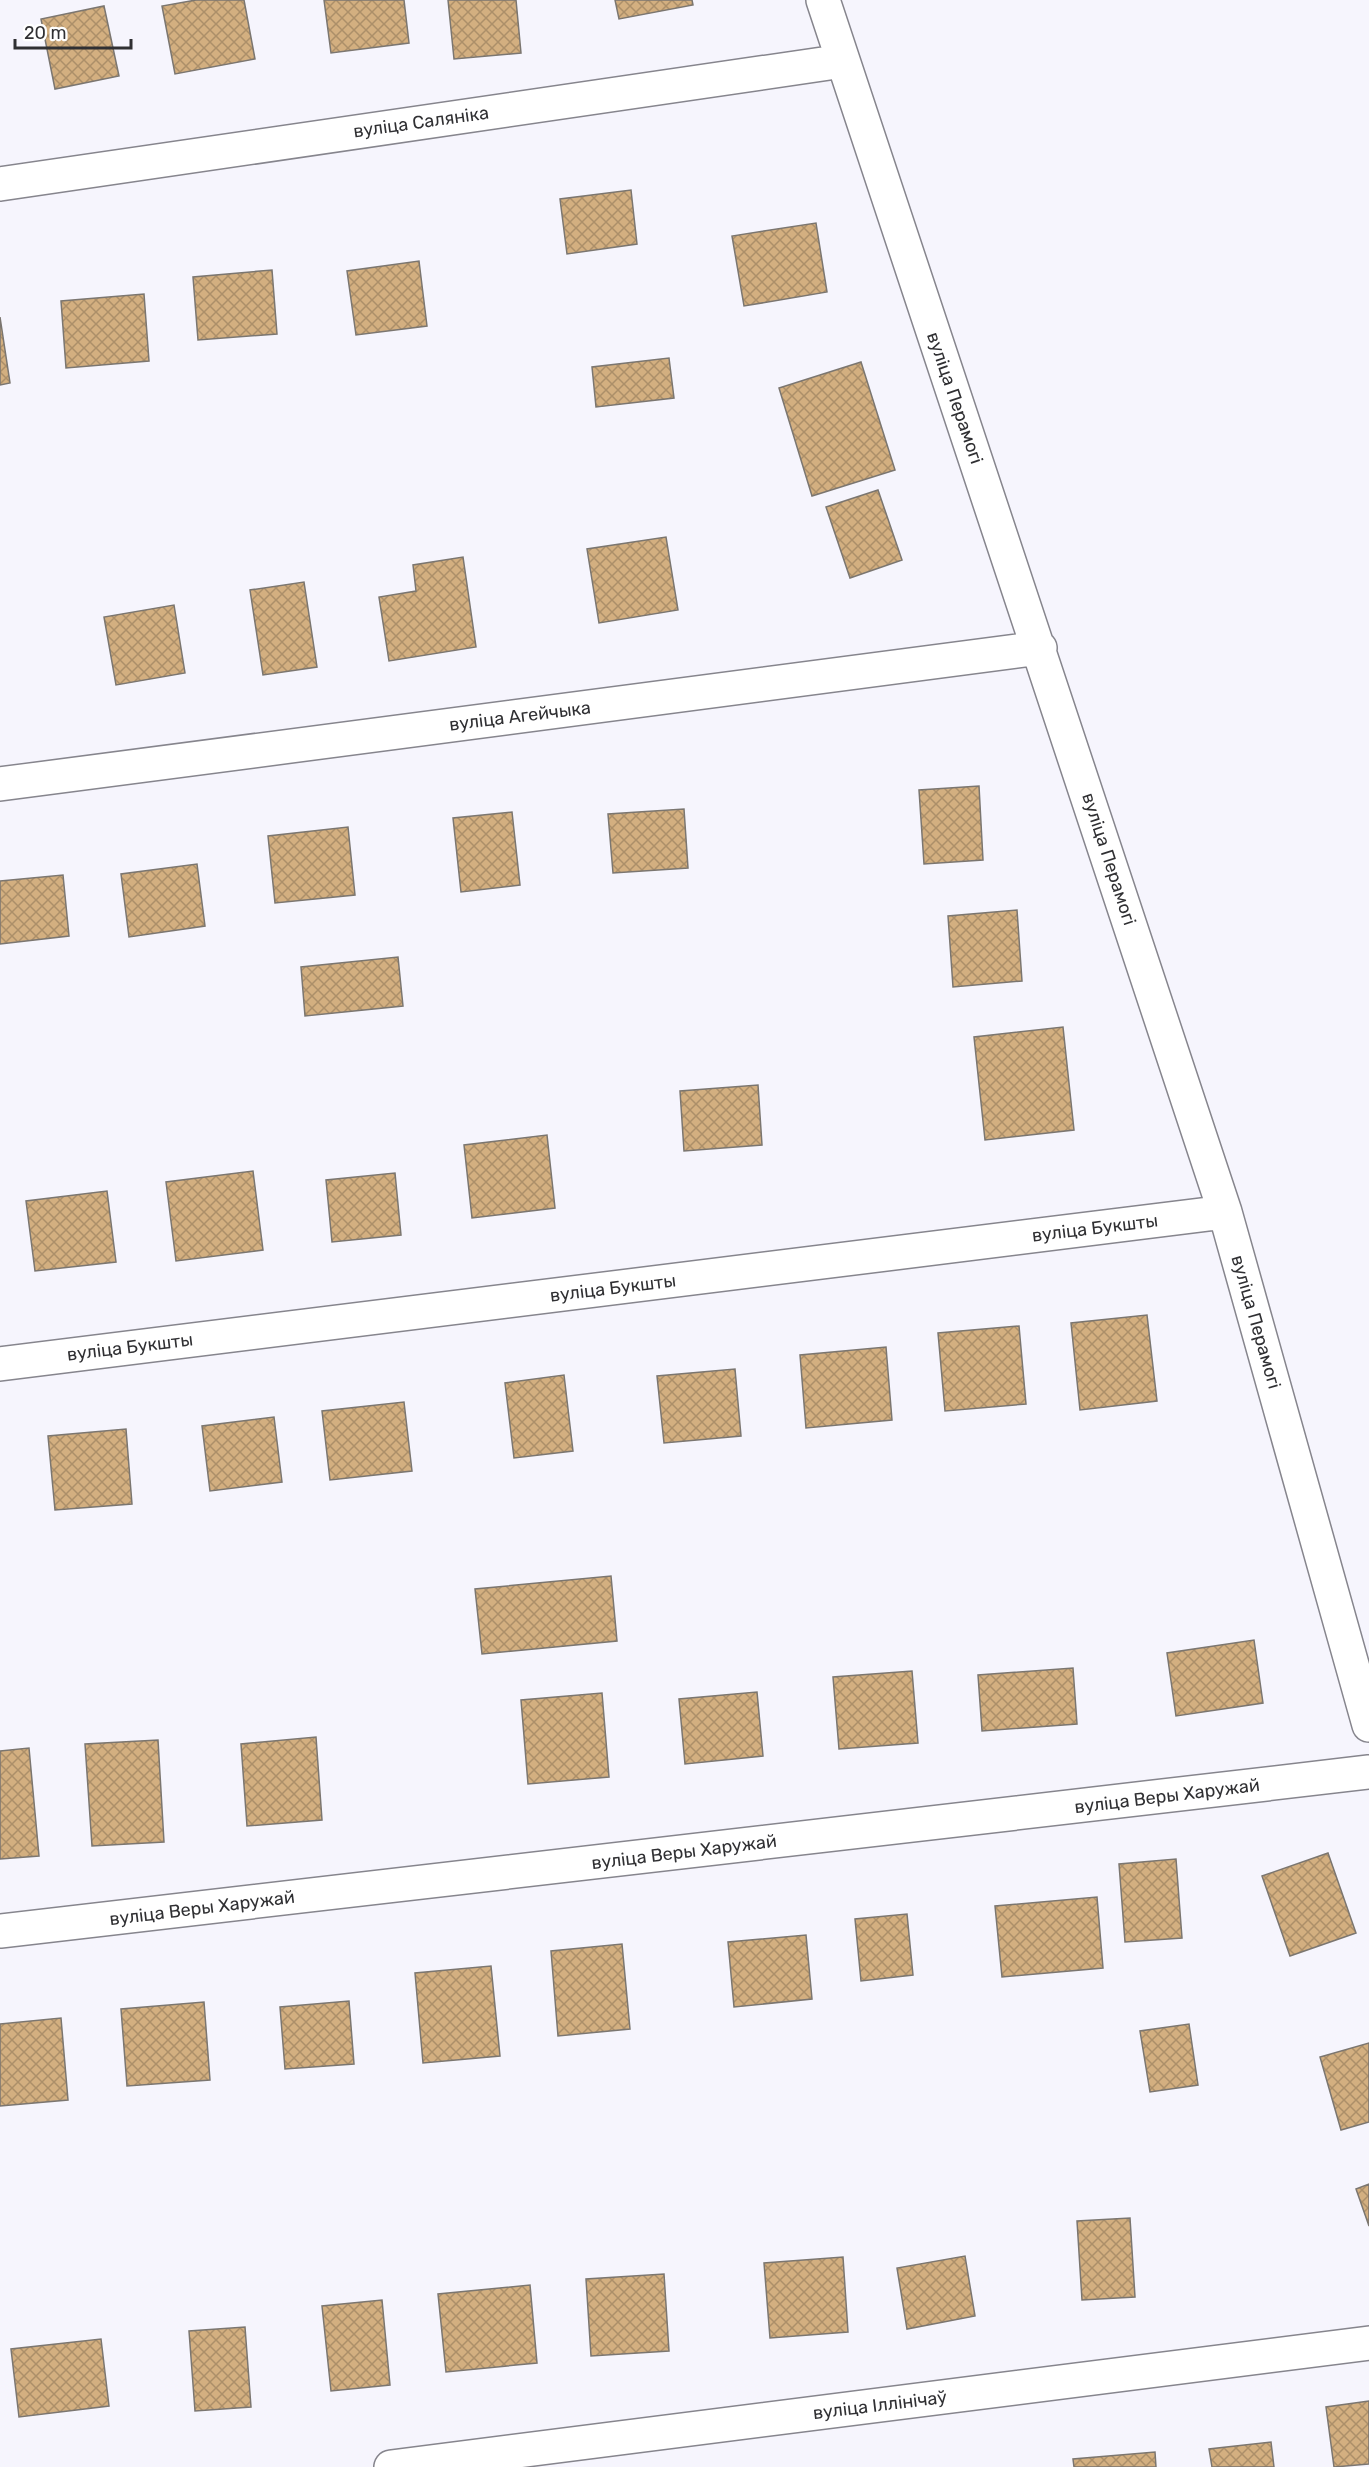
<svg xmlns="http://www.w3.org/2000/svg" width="1369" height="2467" font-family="Rubik,sans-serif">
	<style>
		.building { fill: url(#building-cross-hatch); stroke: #7b7670; stroke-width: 1.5 }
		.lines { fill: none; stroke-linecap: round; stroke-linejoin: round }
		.minor-casing { stroke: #86858d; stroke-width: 36 }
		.minor { stroke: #fff; stroke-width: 33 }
		.labels { text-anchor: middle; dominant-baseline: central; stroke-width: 4.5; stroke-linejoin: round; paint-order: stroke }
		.street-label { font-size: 18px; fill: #303033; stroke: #fff }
	</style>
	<defs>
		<pattern id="building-cross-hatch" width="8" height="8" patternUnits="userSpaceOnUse" patternTransform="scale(1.5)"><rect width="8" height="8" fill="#d3af80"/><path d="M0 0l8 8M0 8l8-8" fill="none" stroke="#ac8f69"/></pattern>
	</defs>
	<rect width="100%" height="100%" fill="#f6f5fd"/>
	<path class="building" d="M196,0H244L255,59L175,74L162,6Z
		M324,0H404L409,43L331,53Z
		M448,0H516L521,53L454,59Z
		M615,0H692L693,5L619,19Z
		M104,6L119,76L55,89L41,19Z
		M631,190L637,244L567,254L560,199Z
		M816,223L827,292L744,306L732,236Z
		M419,261L427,326L356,335L347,271Z
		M272,270L277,334L198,340L193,277Z
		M144,294L149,361L66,368L61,301Z
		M0,317L10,383L0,385Z
		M669,358L674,398L596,407L592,367Z
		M861,362L895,470L812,496L779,388Z
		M878,490L902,560L850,578L826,507Z
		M666,537L678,610L599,623L587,549Z
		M463,557L476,647L389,661L379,597L416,591L413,565Z
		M304,582L317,667L263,675L250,590Z
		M174,605L185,673L116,685L104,617Z
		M979,786L983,860L924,864L919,790Z
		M684,809L688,868L613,873L608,814Z
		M512,812L520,885L461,892L453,818Z
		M348,827L355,895L275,903L268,836Z
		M197,864L205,926L129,937L121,874Z
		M63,875L69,936L0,944V881Z
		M1017,910L1022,981L953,987L948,916Z
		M398,957L403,1006L305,1016L301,967Z
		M1063,1027L1074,1130L985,1140L974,1037Z
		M758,1085L762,1145L684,1151L680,1091Z
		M547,1135L555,1208L472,1218L464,1145Z
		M253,1171L263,1250L176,1261L166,1182Z
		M395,1173L401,1235L332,1242L326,1180Z
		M107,1191L116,1262L35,1271L26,1201Z
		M1147,1315L1157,1401L1080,1410L1071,1323Z
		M1019,1326L1026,1404L945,1411L938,1333Z
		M886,1347L892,1420L806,1428L800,1355Z
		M735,1369L741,1436L664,1443L657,1376Z
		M564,1375L573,1451L514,1458L505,1383Z
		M404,1402L412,1471L330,1480L322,1411Z
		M274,1417L282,1482L210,1491L202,1426Z
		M126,1429L132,1504L55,1510L48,1436Z
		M611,1576L617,1641L482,1654L475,1589Z
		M1254,1640L1263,1703L1176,1716L1167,1653Z
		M1073,1668L1077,1724L982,1731L978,1675Z
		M912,1671L918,1743L839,1749L833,1677Z
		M757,1692L763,1756L685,1764L679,1699Z
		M602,1693L609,1777L528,1784L521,1700Z
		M316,1737L322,1820L247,1826L241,1744Z
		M158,1740L164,1842L92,1846L85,1744Z
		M29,1748L39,1856L0,1859V1751Z
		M1328,1853L1356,1933L1290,1956L1262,1876Z
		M1176,1859L1182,1938L1125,1942L1119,1864Z
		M1097,1897L1103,1968L1002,1977L995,1906Z
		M907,1914L913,1975L861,1981L855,1919Z
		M806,1935L812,1999L734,2007L728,1942Z
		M622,1944L630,2029L558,2036L551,1951Z
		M491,1966L500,2056L423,2063L415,1973Z
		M349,2001L354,2064L285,2069L280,2007Z
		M204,2002L210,2080L127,2086L121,2009Z
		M61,2018L68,2100L0,2106V2024Z
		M1189,2024L1198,2085L1150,2092L1140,2031Z
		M1369,2043V2122L1341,2130L1320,2057Z
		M1369,2184V2226L1356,2189Z
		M1130,2218L1135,2297L1082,2300L1077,2221Z
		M965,2256L975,2316L907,2329L897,2268Z
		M843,2257L848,2332L770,2338L764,2263Z
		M664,2274L669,2351L591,2356L586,2279Z
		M530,2285L537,2363L446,2372L438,2294Z
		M382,2300L390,2385L331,2391L322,2306Z
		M245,2327L251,2407L195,2411L189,2331Z
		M101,2339L109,2406L19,2417L11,2349Z
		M1369,2401V2464L1334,2467L1326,2407Z
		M1271,2442L1274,2467H1212L1209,2449Z
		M1155,2452L1156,2467H1074L1073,2459Z"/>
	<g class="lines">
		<g class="minor-casing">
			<path id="minor" d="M823,0L1225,1212L1369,1725
				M0,184L843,61
				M0,784L1040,648
				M0,1364L1225,1212
				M0,1931L1369,1772
				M391,2467L1369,2343"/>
		</g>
		<use href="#minor" class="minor"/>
	</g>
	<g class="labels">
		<g class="street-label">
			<text transform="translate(421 122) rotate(-8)">вуліца Саляніка</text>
			<text transform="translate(955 398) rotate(71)">вуліца Перамогі</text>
			<text transform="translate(520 716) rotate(-7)">вуліца Агейчыка</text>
			<text transform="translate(1109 859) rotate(72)">вуліца Перамогі</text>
			<text transform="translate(1095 1228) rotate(-7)">вуліца Букшты</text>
			<text transform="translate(613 1288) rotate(-7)">вуліца Букшты</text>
			<text transform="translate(1256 1322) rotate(74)">вуліца Перамогі</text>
			<text transform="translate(130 1347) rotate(-7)">вуліца Букшты</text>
			<text transform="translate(1167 1796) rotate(-7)">вуліца Веры Харужай</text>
			<text transform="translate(684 1852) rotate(-7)">вуліца Веры Харужай</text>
			<text transform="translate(202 1908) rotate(-7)">вуліца Веры Харужай</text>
			<text transform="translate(880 2405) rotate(-7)">вуліца Іллінічаў</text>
		</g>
	</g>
	<path d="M15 39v9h116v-9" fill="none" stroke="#303033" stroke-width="3"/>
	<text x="24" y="39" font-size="18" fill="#303033" stroke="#ffffff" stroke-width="4.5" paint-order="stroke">20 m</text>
</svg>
